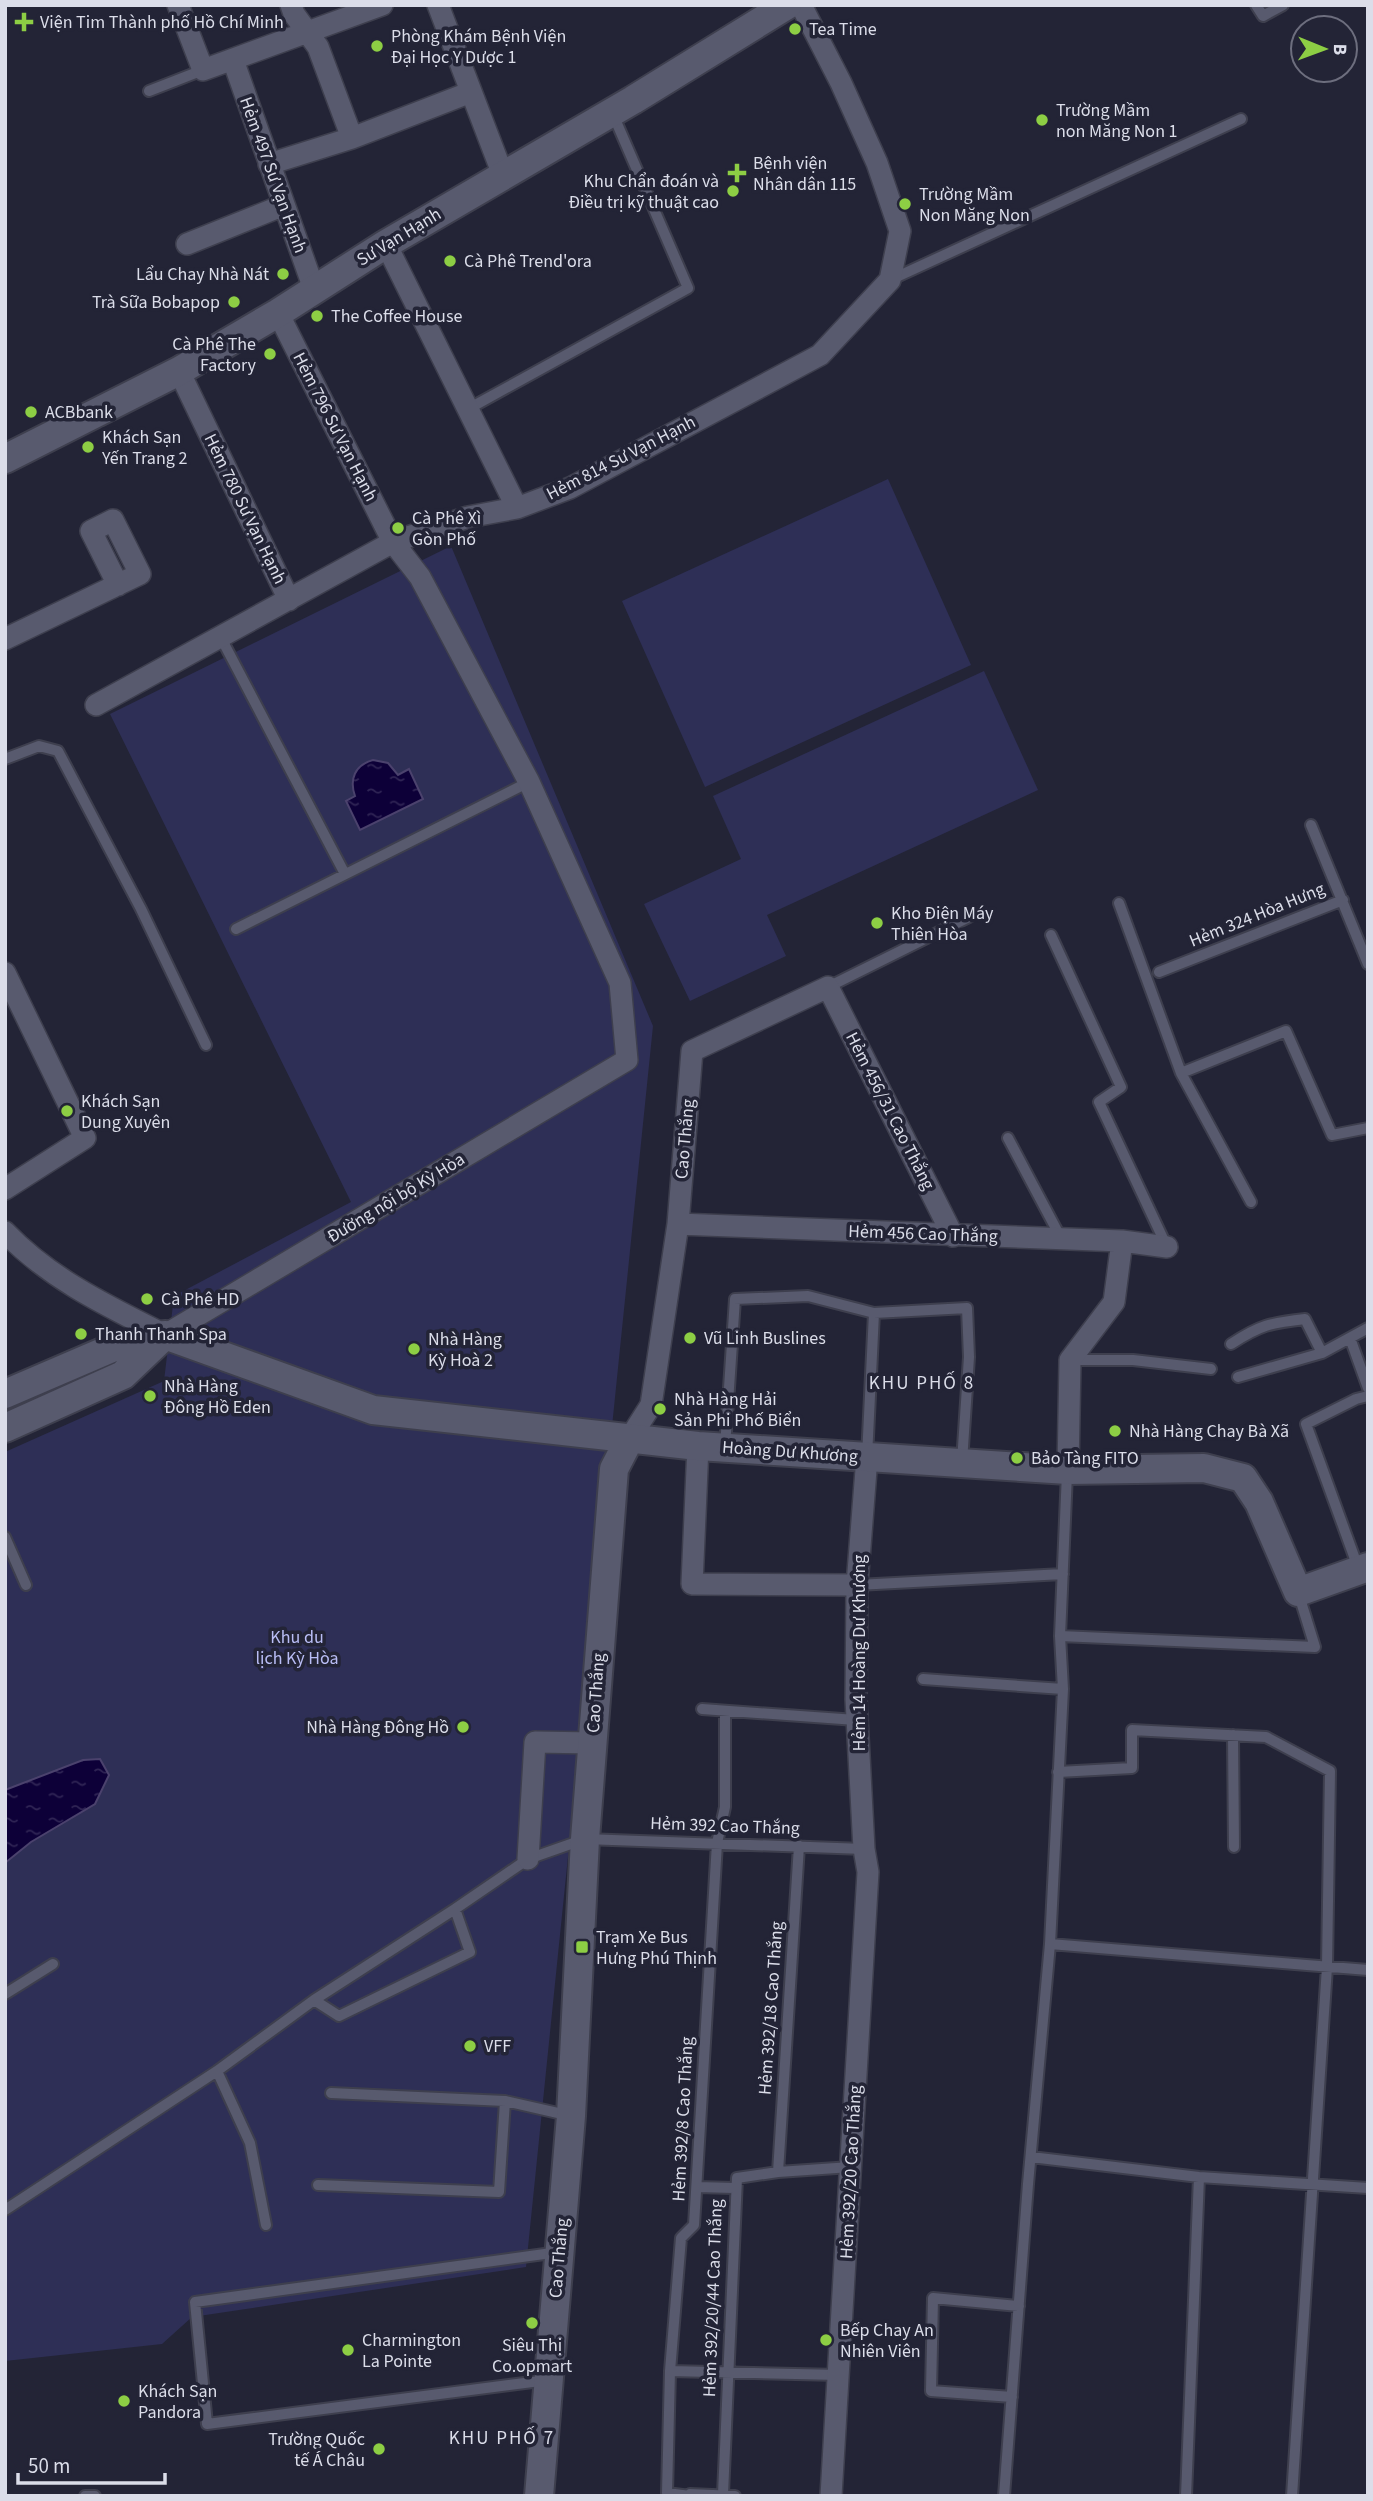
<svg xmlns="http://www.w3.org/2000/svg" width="1373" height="2501" font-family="'Source Sans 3',sans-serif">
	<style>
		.park { fill: #2e2f56 }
		.water { fill: url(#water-ripples); stroke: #4b426d; stroke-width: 2 }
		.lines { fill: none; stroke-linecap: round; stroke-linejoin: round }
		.service-casing { stroke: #3e3f4e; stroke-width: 14 }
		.minor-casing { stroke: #3e3f4e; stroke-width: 24 }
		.tertiary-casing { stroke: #3e3f4e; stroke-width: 32 }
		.service { stroke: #585a6e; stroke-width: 10 }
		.minor { stroke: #585a6e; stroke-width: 21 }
		.tertiary { stroke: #585a6e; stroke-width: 28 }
		.poi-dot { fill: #8dce44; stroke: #232436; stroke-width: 2.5 }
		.labels { text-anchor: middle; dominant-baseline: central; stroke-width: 7; stroke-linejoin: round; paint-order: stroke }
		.poi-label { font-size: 18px; fill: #dbdde9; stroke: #232436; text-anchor: start }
		.street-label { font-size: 18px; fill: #dbdde9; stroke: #232436 }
		.park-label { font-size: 18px; fill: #b9bdf5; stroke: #232436 }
		.neighbourhood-label { font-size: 19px; letter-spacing: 2px; fill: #dbdde9; stroke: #232436 }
	</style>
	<defs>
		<pattern id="water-ripples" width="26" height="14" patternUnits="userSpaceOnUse" patternTransform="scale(1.75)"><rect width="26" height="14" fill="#0d0038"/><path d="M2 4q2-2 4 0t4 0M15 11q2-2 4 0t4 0" fill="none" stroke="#302555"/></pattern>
	</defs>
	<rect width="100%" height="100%" fill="#232436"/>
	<path class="park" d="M888,479L971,665L705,787L622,601Z
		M451,546L653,1026L526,2267L192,2317L162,2344L5,2361V1452L164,1381L174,1296L351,1202L110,714Z
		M984,671L1038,790L767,915L786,956L690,1001L644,904L741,859L713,796Z"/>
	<path class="water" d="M373,760L388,763L398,775L409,769L423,799L360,830L346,801L355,796C349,779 355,765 373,760Z
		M100,1759L109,1775L95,1804L31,1842L5,1863V1790L83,1760Z"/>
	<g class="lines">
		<g class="service-casing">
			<path id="service" d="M1256,5L1263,16L1283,5
				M149,91L203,70
				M890,280L1241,119
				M468,409L688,288L612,112
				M220,636L345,874
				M5,759L39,746L58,751L141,909L206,1045
				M1311,825L1368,964
				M1119,903L1181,1073
				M236,929L529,782
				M1051,935L1121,1087L1099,1102L1167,1247
				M1159,972L1343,900
				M828,987L979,912
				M1008,1138L1062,1240
				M1251,1202L1181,1073L1286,1031L1332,1135L1368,1128
				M874,1313L967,1308L969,1357L962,1462
				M1350,1338L1368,1388
				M1231,1344C1260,1325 1270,1323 1305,1319L1322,1353
				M1071,1360H1133L1211,1369
				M1238,1377L1322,1353L1368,1328
				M725,1447L735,1299L808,1296L874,1313L867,1457
				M1067,1473L1060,1636L1315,1647L1298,1592
				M5,1537L26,1585
				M1359,1570L1306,1424L1356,1399L1368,1396
				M857,1585L1063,1574
				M923,1679L1063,1689
				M702,1709L856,1720
				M1233,1735L1234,1847
				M1058,1772L1132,1768V1730L1266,1737L1330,1771L1327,1967L1292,2496
				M1050,1944L1368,1970
				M5,1994L53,1964
				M314,2000L339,2016L470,1952L455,1909
				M217,2071L250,2143L266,2225
				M331,2093L505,2101L571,2116
				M1031,2157L1199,2177L1368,2188
				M778,2172L799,1846
				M318,2185L499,2192L505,2101
				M697,2187L734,2188
				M5,2210L217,2071L314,2000L455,1909L528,1859L585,1839L864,1849
				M670,2371L840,2375
				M548,2380L207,2424L195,2302L559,2252
				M1012,2397L931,2391L933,2298L1019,2306
				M690,2494L735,2496
				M723,2494L737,2178L778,2172L851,2167
				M85,2496H95
				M690,2496L667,2493L670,2371L681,2238L694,2225L717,1843L725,1807V1711
				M1004,2496L1028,2184L1050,1944L1063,1689L1060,1636
				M1186,2496L1199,2177"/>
		</g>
		<g class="minor-casing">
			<path id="minor" d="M178,5L203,70L382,5
				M438,5L503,175
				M233,60L314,289
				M352,138L471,92
				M269,164L352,138L318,47L294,14L291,5
				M187,244L284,205
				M386,244L517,508L570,488L820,355L890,280L900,231L877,163L841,83L801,5
				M179,371L289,600
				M5,639L140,574L113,520L91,531L118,585
				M96,705L393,542L468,517L517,508
				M5,973L85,1138L5,1189
				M678,1224L1122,1241L1167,1247
				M5,1232C50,1279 107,1306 165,1335L627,1060L620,983L529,782L420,577L393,542L278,313
				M630,1438L651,1405L678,1224L692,1051L828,987L953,1236
				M698,1446L692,1584L857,1585
				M1068,1470L1070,1360L1114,1302L1122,1241
				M528,1859L535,1742L593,1743
				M831,2496L868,1872L864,1849L856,1699L857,1585L867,1457"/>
		</g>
		<g class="tertiary-casing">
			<path id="tertiary" d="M5,459L179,371L278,313L386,244L633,100L787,5
				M165,1335L373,1410L698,1446L1068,1470L1204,1468L1243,1478L1259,1502L1298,1592L1368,1567
				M5,1394L112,1348L165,1335
				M5,1428L123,1375L165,1335
				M539,2496L571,2116L585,1839L614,1469L630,1438"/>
		</g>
		<use href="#service" class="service"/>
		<use href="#minor" class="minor"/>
		<use href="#tertiary" class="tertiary"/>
	</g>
	<g class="poi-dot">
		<path d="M20.5 11.5h7v7h7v7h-7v7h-7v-7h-7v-7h7z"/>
		<circle cx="795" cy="29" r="7"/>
		<circle cx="377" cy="46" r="7"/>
		<circle cx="1042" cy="120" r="7"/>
		<path d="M733.5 162.5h7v7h7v7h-7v7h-7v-7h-7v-7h7z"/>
		<circle cx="733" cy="191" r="7"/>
		<circle cx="905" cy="204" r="7"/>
		<circle cx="450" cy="261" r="7"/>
		<circle cx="283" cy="274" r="7"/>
		<circle cx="234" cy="302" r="7"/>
		<circle cx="317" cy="316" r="7"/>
		<circle cx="270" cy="354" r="7"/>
		<circle cx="31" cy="412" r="7"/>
		<circle cx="88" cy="447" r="7"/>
		<circle cx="398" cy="528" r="7"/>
		<circle cx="877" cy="923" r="7"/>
		<circle cx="67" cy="1111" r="7"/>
		<circle cx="147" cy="1299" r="7"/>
		<circle cx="81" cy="1334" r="7"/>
		<circle cx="690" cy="1338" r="7"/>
		<circle cx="414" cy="1349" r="7"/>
		<circle cx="150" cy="1396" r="7"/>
		<circle cx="660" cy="1409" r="7"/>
		<circle cx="1115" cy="1431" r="7"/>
		<circle cx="1017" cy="1458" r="7"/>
		<circle cx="463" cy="1727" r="7"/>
		<rect x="575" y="1940" width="14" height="14" rx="3.5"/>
		<circle cx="470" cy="2046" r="7"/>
		<circle cx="532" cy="2323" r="7"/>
		<circle cx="826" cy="2340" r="7"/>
		<circle cx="348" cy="2350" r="7"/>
		<circle cx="124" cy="2401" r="7"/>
		<circle cx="379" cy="2449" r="7"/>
	</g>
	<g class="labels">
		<g class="poi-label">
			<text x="40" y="22">Viện Tim Thành phố Hồ Chí Minh</text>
			<text x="809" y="29">Tea Time</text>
			<text x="391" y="36">Phòng Khám Bệnh Viện<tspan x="391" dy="21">Đại Học Y Dược 1</tspan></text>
			<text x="1056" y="110">Trường Mầm<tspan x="1056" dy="21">non Măng Non 1</tspan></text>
			<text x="753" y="163">Bệnh viện<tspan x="753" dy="21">Nhân dân 115</tspan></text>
			<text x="719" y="181" text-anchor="end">Khu Chẩn đoán và<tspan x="719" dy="21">Điều trị kỹ thuật cao</tspan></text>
			<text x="919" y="194">Trường Mầm<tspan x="919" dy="21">Non Măng Non</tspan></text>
			<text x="464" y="261">Cà Phê Trend'ora</text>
			<text x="269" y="274" text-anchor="end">Lẩu Chay Nhà Nát</text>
			<text x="220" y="302" text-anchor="end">Trà Sữa Bobapop</text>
			<text x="331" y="316">The Coffee House</text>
			<text x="256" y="344" text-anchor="end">Cà Phê The<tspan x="256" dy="21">Factory</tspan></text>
			<text x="45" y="412">ACBbank</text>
			<text x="102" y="437">Khách Sạn<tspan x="102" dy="21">Yến Trang 2</tspan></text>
			<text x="412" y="518">Cà Phê Xì<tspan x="412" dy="21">Gòn Phố</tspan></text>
			<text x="891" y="913">Kho Điện Máy<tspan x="891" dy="21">Thiên Hòa</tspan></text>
			<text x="81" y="1101">Khách Sạn<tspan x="81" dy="21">Dung Xuyên</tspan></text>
			<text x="161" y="1299">Cà Phê HD</text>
			<text x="95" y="1334">Thanh Thanh Spa</text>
			<text x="704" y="1338">Vũ Linh Buslines</text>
			<text x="428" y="1339">Nhà Hàng<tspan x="428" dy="21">Kỳ Hoà 2</tspan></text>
			<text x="164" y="1386">Nhà Hàng<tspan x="164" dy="21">Đông Hồ Eden</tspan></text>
			<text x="674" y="1399">Nhà Hàng Hải<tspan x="674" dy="21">Sản Phi Phố Biển</tspan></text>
			<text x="1129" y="1431">Nhà Hàng Chay Bà Xã</text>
			<text x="1031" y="1458">Bảo Tàng FITO</text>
			<text x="449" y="1727" text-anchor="end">Nhà Hàng Đông Hồ</text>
			<text x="596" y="1937">Trạm Xe Bus<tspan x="596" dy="21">Hưng Phú Thịnh</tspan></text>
			<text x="484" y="2046">VFF</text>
			<text x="840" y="2330">Bếp Chay An<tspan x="840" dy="21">Nhiên Viên</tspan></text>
			<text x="362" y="2340">Charmington<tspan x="362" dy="21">La Pointe</tspan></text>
			<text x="532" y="2345" text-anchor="middle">Siêu Thị<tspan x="532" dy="21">Co.opmart</tspan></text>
			<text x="138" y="2391">Khách Sạn<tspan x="138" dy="21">Pandora</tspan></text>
			<text x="365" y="2439" text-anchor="end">Trường Quốc<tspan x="365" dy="21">tế Á Châu</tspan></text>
		</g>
		<g class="street-label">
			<text transform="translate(273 175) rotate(70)">Hẻm 497 Sư Vạn Hạnh</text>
			<text transform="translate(399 237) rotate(-31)">Sư Vạn Hạnh</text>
			<text transform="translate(335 427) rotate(63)">Hẻm 796 Sư Vạn Hạnh</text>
			<text transform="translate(621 458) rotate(-27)">Hẻm 814 Sư Vạn Hạnh</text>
			<text transform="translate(245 509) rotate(64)">Hẻm 780 Sư Vạn Hạnh</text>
			<text transform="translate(1257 915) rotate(-22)">Hẻm 324 Hòa Hưng</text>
			<text transform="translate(890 1111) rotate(63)">Hẻm 456/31 Cao Thắng</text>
			<text transform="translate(685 1139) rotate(-85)">Cao Thắng</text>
			<text transform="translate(396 1198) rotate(-31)">Đường nội bộ Kỳ Hòa</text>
			<text transform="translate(923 1234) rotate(2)">Hẻm 456 Cao Thắng</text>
			<text transform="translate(790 1452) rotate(4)">Hoàng Dư Khương</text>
			<text transform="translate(859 1653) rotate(-90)">Hẻm 14 Hoàng Dư Khương</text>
			<text transform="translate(596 1693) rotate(-86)">Cao Thắng</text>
			<text transform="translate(725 1826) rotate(2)">Hẻm 392 Cao Thắng</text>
			<text transform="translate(771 2008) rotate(-86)">Hẻm 392/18 Cao Thắng</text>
			<text transform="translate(683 2119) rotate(-87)">Hẻm 392/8 Cao Thắng</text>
			<text transform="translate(851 2172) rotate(-87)">Hẻm 392/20 Cao Thắng</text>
			<text transform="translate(559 2258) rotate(-85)">Cao Thắng</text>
			<text transform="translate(713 2298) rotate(-88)">Hẻm 392/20/44 Cao Thắng</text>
		</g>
		<g class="park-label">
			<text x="297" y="1637">Khu du<tspan x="297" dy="21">lịch Kỳ Hòa</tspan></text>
		</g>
		<g class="neighbourhood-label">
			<text x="922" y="1383">KHU PHỐ 8</text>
			<text x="502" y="2438">KHU PHỐ 7</text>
		</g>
	</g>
	<rect width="1373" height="2501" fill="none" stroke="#dbdde9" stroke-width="14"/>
	<g transform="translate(1324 49) rotate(91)"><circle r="33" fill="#232436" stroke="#6d6e7e" stroke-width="2"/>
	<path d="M0-5L12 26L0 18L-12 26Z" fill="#8dce44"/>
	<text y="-10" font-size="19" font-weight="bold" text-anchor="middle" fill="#dbdde9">B</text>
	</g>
	<path d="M18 2473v10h147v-10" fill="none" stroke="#dbdde9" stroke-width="3.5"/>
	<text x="28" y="2473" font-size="21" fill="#dbdde9" stroke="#232436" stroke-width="5" paint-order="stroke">50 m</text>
</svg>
